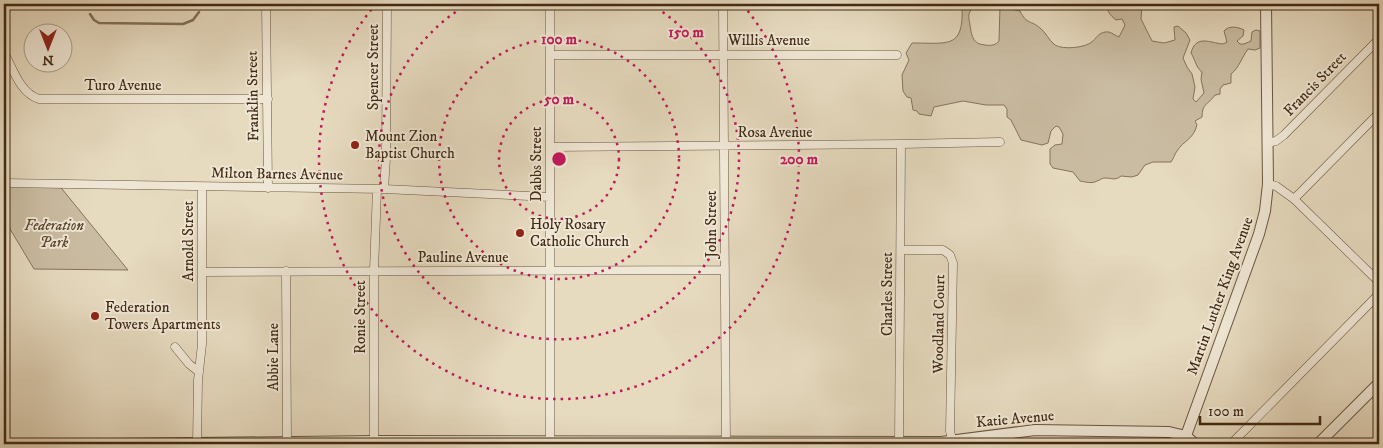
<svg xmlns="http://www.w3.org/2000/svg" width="1383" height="448" font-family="'IM FELL DW Pica',serif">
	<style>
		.green { fill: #cabca2; stroke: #86735c }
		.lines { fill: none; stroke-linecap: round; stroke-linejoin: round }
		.stream { stroke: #837058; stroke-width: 2.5 }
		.minor-casing { stroke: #6b5640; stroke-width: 9 }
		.tertiary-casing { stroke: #6b5640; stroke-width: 12 }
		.minor { stroke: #efe7d5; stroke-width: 8 }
		.tertiary { stroke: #efe7d5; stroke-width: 10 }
		.rail { stroke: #422a15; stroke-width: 2.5; stroke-dasharray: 9 9; stroke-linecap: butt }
		.ring { fill: none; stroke: #c2185b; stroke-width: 2.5; stroke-dasharray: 2.5 5 }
		.poi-dot { fill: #8f2418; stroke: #efe7d5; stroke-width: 2 }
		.labels { text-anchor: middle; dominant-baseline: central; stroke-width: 4; stroke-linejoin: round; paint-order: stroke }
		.street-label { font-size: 15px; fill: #422a15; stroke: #efe7d5 }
		.poi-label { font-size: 15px; fill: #422a15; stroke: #efe7d5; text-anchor: start }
		.park-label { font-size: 15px; font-style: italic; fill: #5d4731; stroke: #efe7d5 }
		.centre { fill: #c2185b; stroke: #efe7d5; stroke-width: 2.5 }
		.ring-label { font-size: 15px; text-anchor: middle; font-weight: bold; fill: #c2185b; stroke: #efe7d5; stroke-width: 4; stroke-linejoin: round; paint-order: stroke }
	</style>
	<rect width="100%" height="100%" fill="#e6dabf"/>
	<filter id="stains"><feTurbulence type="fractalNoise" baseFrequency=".004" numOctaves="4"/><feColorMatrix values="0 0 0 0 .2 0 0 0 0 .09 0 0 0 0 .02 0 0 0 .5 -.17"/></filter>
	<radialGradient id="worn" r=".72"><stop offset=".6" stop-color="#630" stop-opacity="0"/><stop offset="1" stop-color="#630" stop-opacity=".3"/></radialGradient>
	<path class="green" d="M962,4H974C973,7 970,11 969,14C968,19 970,22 970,26C972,37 973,44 985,45C991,46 996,45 999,41L1000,7C1007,6 1012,10 1020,11C1027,25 1031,20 1040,28C1046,32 1049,41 1055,45C1063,50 1086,48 1093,41C1097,37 1100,31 1109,32C1112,33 1116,36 1119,37L1125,25L1122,19L1116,20C1110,15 1107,12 1107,4H1142L1141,19L1152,41L1164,43L1175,40L1174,27L1178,26L1186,33L1190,40L1183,58L1187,67L1192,74L1195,87L1193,99L1196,102L1204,93L1201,79L1202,72C1196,68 1195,59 1191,53C1196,34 1210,43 1223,44L1227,42L1224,31C1229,25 1238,27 1244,30L1243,36L1237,41L1240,44H1244L1251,41L1252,32L1256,30L1260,31V48L1255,50L1248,49C1242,57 1239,68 1231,74V83L1223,85L1220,89V94L1215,95C1208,105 1202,103 1202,117L1195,121L1197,125C1193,140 1184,140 1177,151C1174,155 1174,158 1171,162H1153L1145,165L1138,175L1132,177L1121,176C1115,181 1112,178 1105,178C1101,178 1101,180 1097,181C1092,184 1086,182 1080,181L1073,172L1053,168L1050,164V149L1055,145L1062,144L1063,134L1059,127L1056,126L1051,131L1048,143L1042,145L1021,140L1011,120L1007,117V109L1004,105H986L963,101L934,107L931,116L919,114L917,111L913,110L911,98L907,97L903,91L902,75L909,60L906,53L912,43C950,43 964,49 962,4Z
		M4,183L58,184L128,270L34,269L4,219Z"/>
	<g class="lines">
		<path class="stream" d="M82,4L84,7
			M201,5V4
			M90,14L94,20L99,23L183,24L193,20L199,12"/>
		<g class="minor-casing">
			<path id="minor" d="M266,4L268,188
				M550,4V444
				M723,4L726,444
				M4,52C13,69 20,93 39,99H268
				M550,55H897
				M1268,143L1276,141L1284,135L1379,39
				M550,147L901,144L1000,142
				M4,183L384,189L550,197
				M1268,184L1276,186L1294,199L1379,282
				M384,189L386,158L387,4
				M1294,199L1379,113
				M901,250H943L950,255L953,263L950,431L953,444
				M286,271L287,442
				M202,272L725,270
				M175,347L189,364L199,372
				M197,444L198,380L202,344V187
				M374,444V271L377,189
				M899,444L901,144
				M1231,444L1379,294"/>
		</g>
		<g class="tertiary-casing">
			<path id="tertiary" d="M115,444L374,441L941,442L1035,430L1169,432L1186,436L1195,444
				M1183,444L1259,234L1265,211L1268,184L1266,4
				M1318,444L1379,383"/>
		</g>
		<use href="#minor" class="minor"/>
		<use href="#tertiary" class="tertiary"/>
		<path class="rail" d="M1377,444L1379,442"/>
	</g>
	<g class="ring">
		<circle cx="559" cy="159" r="60"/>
		<circle cx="559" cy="159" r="120"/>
		<path d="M650 4A180 180 0 1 1 468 4"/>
		<path d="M743 5A240 240 0 1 1 375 5"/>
	</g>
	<g class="poi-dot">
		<circle cx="355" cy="145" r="5"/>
		<circle cx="520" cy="233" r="5"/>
		<circle cx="95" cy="316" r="5"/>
	</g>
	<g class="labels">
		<g class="street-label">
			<text x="769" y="40">Willis Avenue</text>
			<text transform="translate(373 67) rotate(-90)">Spencer Street</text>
			<text transform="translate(1315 84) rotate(-46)">Francis Street</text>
			<text x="123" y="85">Turo Avenue</text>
			<text transform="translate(253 96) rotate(-91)">Franklin Street</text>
			<text x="775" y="132">Rosa Avenue</text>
			<text transform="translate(536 164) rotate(-90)">Dabbs Street</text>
			<text transform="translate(277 174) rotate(1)">Milton Barnes Avenue</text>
			<text transform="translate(711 224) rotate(-90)">John Street</text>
			<text transform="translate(188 241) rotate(-90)">Arnold Street</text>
			<text x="463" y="257">Pauline Avenue</text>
			<text transform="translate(887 294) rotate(-90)">Charles Street</text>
			<text transform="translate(1220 296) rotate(-70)">Martin Luther King Avenue</text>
			<text transform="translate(360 317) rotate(-90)">Ronie Street</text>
			<text transform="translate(939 324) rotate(-89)">Woodland Court</text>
			<text transform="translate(273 357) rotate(-90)">Abbie Lane</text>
			<text transform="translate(1015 419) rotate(-5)">Katie Avenue</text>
		</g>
		<g class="poi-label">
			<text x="365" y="136">Mount Zion<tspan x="365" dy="17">Baptist Church</tspan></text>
			<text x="530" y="224">Holy Rosary<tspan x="530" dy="17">Catholic Church</tspan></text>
			<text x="105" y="307">Federation<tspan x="105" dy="17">Towers Apartments</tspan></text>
		</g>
		<g class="park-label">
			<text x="54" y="225">Federation<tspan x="54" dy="17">Park</tspan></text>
		</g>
	</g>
	<circle cx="559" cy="159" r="8" class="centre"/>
	<g class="ring-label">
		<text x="686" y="37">150 m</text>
		<text x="559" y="44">100 m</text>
		<text x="559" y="104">50 m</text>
		<text x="799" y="164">200 m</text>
	</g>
	<rect width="1383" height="448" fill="none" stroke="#e6dabf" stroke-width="20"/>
	<rect x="5" y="5" width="1373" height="438" fill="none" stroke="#422a15" stroke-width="2.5"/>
	<rect x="10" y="10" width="1363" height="428" fill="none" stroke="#422a15"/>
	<g transform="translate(48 48) rotate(180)"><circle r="24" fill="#efe7d5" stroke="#aa9b88"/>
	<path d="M0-4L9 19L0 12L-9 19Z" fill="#8f2418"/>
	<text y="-8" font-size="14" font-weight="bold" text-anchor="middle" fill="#422a15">N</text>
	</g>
	<path d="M1200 416v8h120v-8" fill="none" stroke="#422a15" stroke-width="2.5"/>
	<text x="1208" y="416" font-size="15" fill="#422a15" stroke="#efe7d5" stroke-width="4" paint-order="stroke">100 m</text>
	<rect width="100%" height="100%" filter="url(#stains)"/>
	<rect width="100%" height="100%" fill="url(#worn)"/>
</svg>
